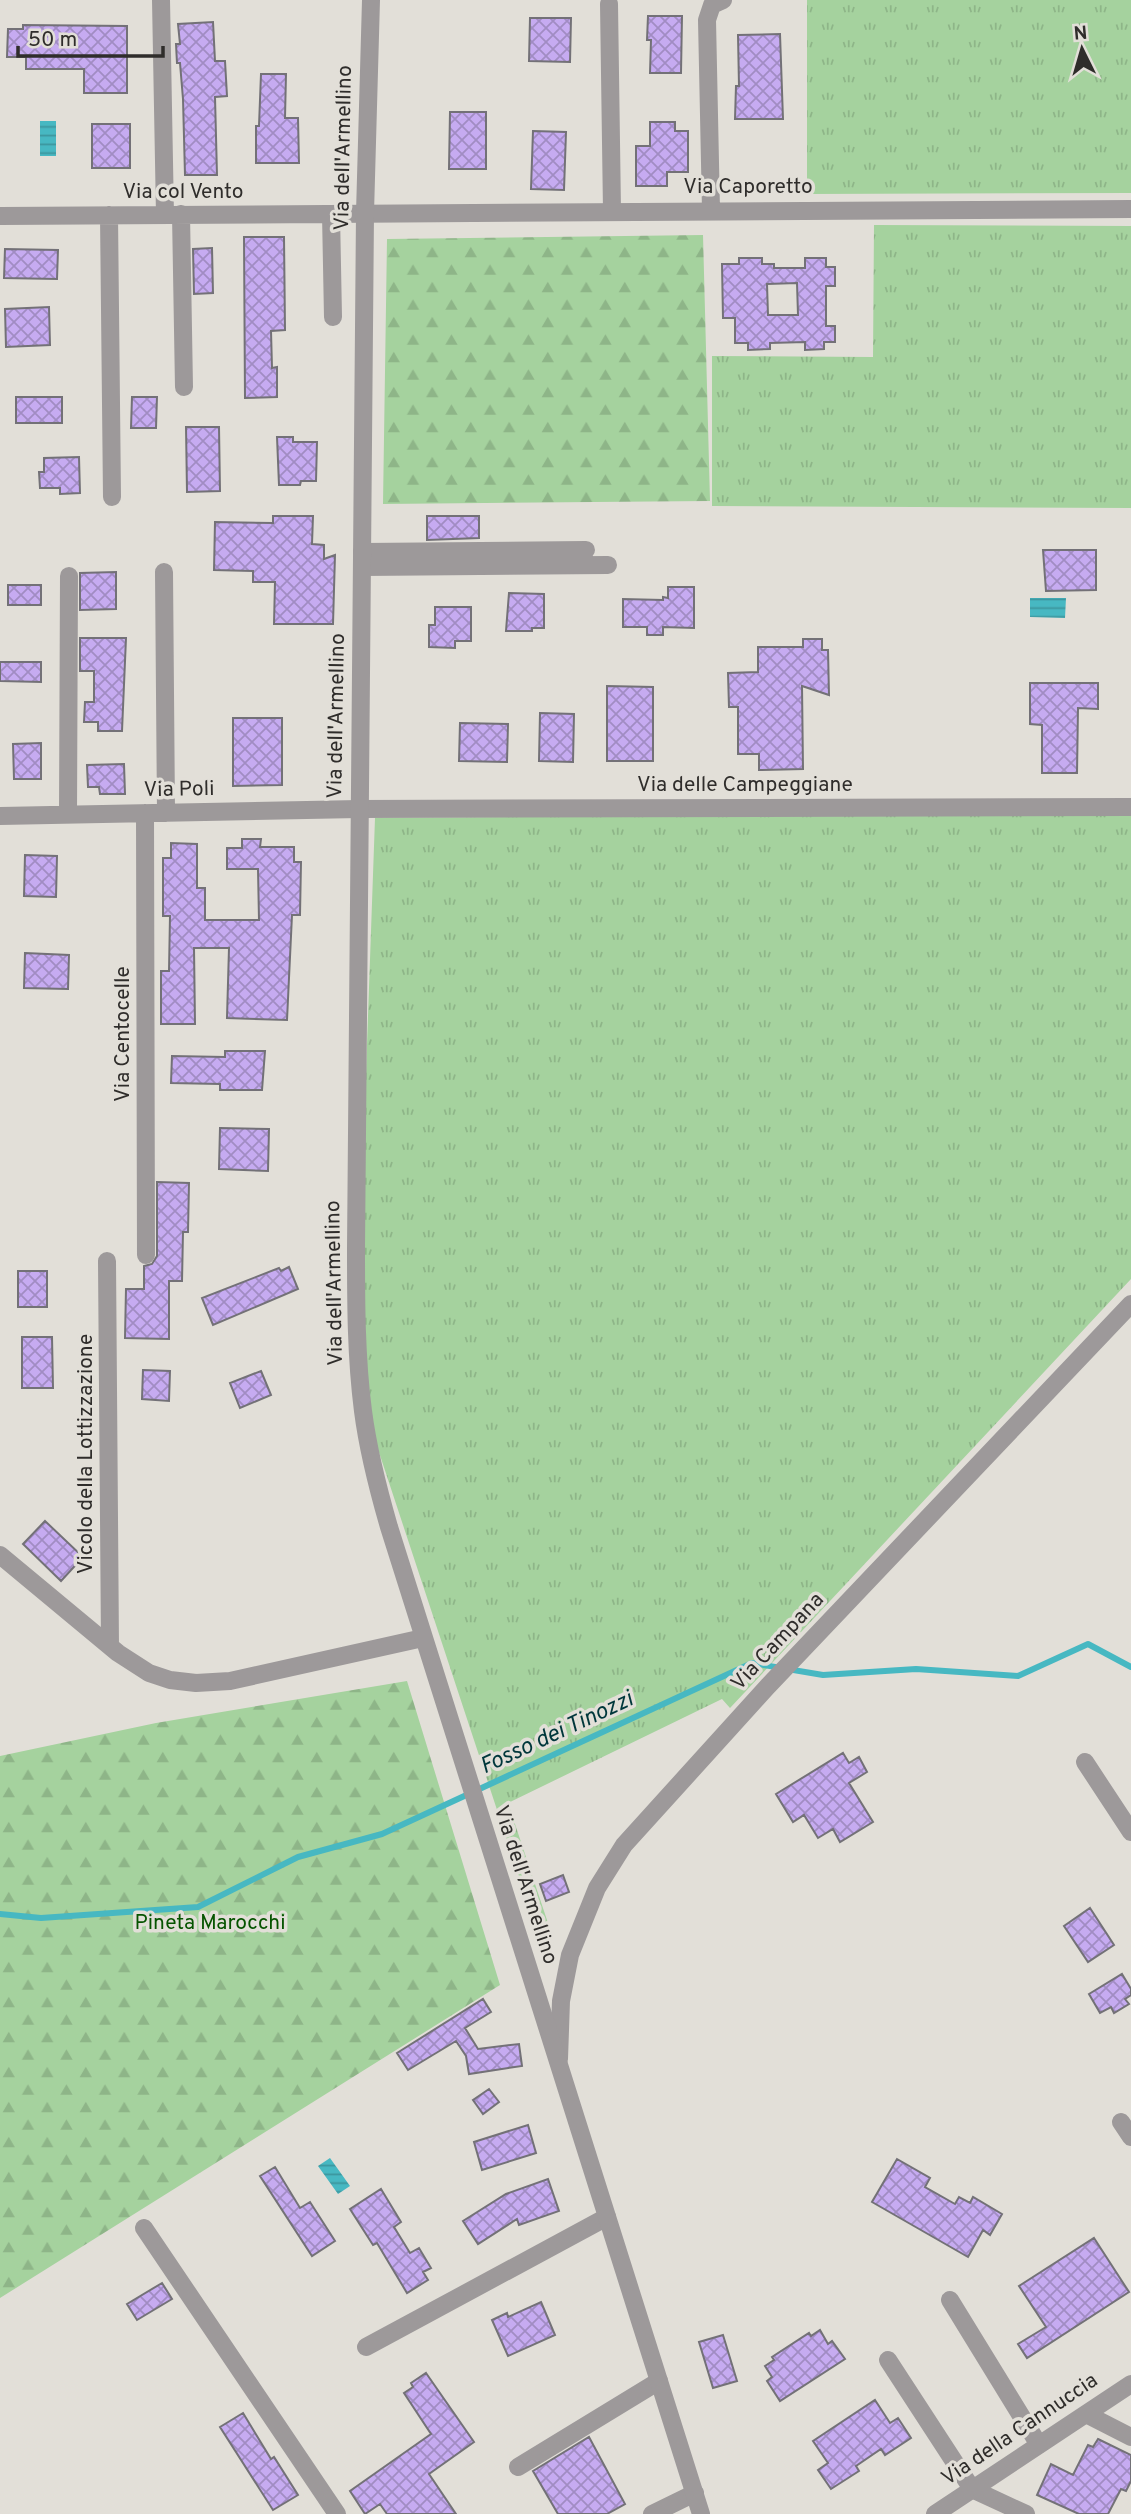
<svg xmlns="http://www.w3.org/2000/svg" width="1131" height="2514" font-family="Overpass,sans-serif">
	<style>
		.grass { fill: url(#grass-tufts) }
		.forest { fill: url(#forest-firs) }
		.water { fill: url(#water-rules) }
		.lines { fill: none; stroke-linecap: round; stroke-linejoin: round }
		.stream { stroke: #47b8c2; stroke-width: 6 }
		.building { fill: url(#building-cross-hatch); stroke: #737177; stroke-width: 2; fill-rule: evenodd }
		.minor { stroke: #9d999a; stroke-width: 18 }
		.tertiary { stroke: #9d999a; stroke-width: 18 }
		.labels { text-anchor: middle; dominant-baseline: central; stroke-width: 7; stroke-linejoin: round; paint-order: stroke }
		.street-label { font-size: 21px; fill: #2f2d2b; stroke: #e2dfd8 }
		.park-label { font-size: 21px; fill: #065400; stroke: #e2dfd8 }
		.water-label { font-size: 23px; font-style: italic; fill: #00373b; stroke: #e2dfd8 }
	</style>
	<defs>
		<pattern id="grass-tufts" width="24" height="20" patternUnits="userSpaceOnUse" patternTransform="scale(1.75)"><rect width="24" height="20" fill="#a5d29e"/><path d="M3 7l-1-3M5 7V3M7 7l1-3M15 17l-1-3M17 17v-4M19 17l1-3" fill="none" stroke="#8eb588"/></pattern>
		<pattern id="forest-firs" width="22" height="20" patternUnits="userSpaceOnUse" patternTransform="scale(1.75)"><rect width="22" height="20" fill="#a5d29e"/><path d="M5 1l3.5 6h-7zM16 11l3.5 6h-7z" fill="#8eb588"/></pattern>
		<pattern id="water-rules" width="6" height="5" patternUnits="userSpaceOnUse" patternTransform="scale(1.75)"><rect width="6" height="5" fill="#47b8c2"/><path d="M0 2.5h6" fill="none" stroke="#3c969e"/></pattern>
		<pattern id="building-cross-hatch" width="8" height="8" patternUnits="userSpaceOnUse" patternTransform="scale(1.75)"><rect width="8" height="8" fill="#c6abf1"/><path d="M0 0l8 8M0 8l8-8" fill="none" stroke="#a18cc3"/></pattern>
	</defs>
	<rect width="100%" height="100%" fill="#e2dfd8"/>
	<path class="grass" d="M807,0H1131V193L807,194Z
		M874,225L1131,226V508L712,506V356L873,357Z
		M1131,812V1279L730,1708L722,1699L508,1803L549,1926L537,1931L371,1428L358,1299L375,818Z"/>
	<path class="forest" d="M703,235L710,501L383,504L387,239Z
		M407,1681L500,1985L0,2298V1756L156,1723Z"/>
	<path class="water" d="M40,121H56V156H40Z
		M1030,598H1066L1065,618L1030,617Z
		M330,2158L350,2186L338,2194L318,2166Z"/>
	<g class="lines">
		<path class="stream" d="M0,1914L41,1918L198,1907L298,1857L382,1834L752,1663L823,1675L916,1669L1018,1676L1088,1644L1131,1667"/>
	</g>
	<path class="building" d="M648,16H682L681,73H650L651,40H647Z
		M530,18H571L570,62L529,61Z
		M213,22L215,61H225L227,96L215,97L217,175H185L183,99L180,63H177L176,44H180L178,24Z
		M23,25L127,26V93H84V69H26V57H7L8,29H23Z
		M780,34L783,119H735L736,86H739L738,35Z
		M261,74H286L285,118H298L299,163H256V126H259Z
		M450,112H486V169H449Z
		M650,122H675V131H688V172H667V186H636V146H650Z
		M92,124H130V168H92Z
		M533,131L566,132L564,190L531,189Z
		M244,237H284L285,330L271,331L272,368L277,367V397L245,398Z
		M212,248L213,293L194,294L193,249Z
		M5,249L58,250L57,279L4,278Z
		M739,258H762V264H774V268H805V258H826V267H835V286H826V326H835V342H824V349L805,350V342L770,343V349L748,350V343H735V318H723L722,264H739ZM797,283L798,315H768L767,284Z
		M49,307L50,345L6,347L5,309Z
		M16,397H62V423H16Z
		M132,397H157L156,428H131Z
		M186,427H219L220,491L187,492Z
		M277,437H293V442H317L316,481H301L300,485H279Z
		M79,457L80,493L60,494V488H40L39,472H44V458Z
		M273,516H313L312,544L324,545V559L335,555L333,624H274L275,582H253V571L214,570L215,522L273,523Z
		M427,516H479V538L427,540Z
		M1043,550H1096V590L1046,591Z
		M116,572V609L80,610V573Z
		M8,585H41V605H8Z
		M668,587H694V628L663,627V635H647V627H623V599L663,600V597L668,598Z
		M509,593L544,594V628H532V631H506Z
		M435,607H471V641H455V648L429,647V625H435Z
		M80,638H126L122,731H98V722H84L85,702H94V671H80Z
		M803,639H822V650H828L829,695L802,686L803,769L759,770V754H738V707H729L728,673L758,672V647H803Z
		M0,662H41V682L0,681Z
		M1030,683H1098V709L1078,708L1077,773H1042V725L1030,724Z
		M607,686L653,687V761H607Z
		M540,713L574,714L573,762L539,761Z
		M233,718H282V785L233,786Z
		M460,723L508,724L507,762L459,761Z
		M41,743V779H14L13,744Z
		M124,764L125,794H100L99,787H88L87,765Z
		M242,839H261L260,847H294V862H301L300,915H292L287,1020L227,1018L229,948H194L195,1024H161V971H169L170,916H163V858H171V843L197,844V888H205V920H259L258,869H227V848H242Z
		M25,855L57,856L56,897L24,896Z
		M25,953L69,955L68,989L24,988Z
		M225,1051H265L262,1090H220V1084L171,1083L172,1056L225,1057Z
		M220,1128L269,1129L268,1171L219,1169Z
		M157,1182L189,1183L188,1232H183L182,1281H169V1339L125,1338L126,1289H144V1266L152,1264L157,1256Z
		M289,1267L298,1289L213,1325L202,1298L279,1268L281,1271Z
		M18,1271H47V1307H18Z
		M22,1337H52L53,1388H22Z
		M143,1370L170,1371L169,1401L142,1399Z
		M261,1371L271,1395L240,1408L230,1383Z
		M45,1521L83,1557L61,1581L23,1544Z
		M843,1753L849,1763L859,1757L867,1772L849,1783L873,1822L840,1842L833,1829L818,1838L804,1815L793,1822L776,1794Z
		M563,1875L569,1892L546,1901L540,1884Z
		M1090,1908L1114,1945L1088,1962L1064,1926Z
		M1122,1974L1131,1989V1995L1125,1999L1129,2004L1114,2013L1111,2007L1100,2013L1089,1994Z
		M483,1999L491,2012L465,2028L478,2049L519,2044L522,2066L469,2074L466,2056L456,2041L408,2070L397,2053Z
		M489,2089L499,2102L483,2114L473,2100Z
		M528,2125L536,2153L482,2170L474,2142Z
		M897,2159L930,2178L925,2187L955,2204L959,2197L970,2203L973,2197L1002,2214L990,2235L983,2230L968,2257L872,2202Z
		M275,2167L300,2208L310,2202L335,2241L312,2256L260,2176Z
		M548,2179L559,2211L519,2225L517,2219L478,2244L463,2221L506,2194Z
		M381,2189L401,2222L394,2227L410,2253L419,2248L431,2268L423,2272L428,2280L407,2293L377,2243L373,2245L350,2209Z
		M1094,2238L1129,2292L1027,2358L1018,2344L1046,2327L1019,2286Z
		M162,2283L172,2299L137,2320L127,2304Z
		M541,2302L555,2335L508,2356L492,2320L507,2313L508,2317Z
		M820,2330L828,2344L832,2341L845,2359L780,2401L767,2381L772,2377L765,2366L774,2360L772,2357L809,2333L811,2336Z
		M723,2335L737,2381L713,2388L699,2342Z
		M426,2373L474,2442L429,2474L456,2514H387L380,2504L365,2514L350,2491L431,2434L404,2393L413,2387L411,2383Z
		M875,2400L890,2423L898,2418L911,2438L885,2455L881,2449L856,2466L859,2471L831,2489L818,2470L828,2463L813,2441Z
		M243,2413L271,2459L274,2457L298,2495L273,2510L220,2427Z
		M589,2437L625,2504L607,2514H558L533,2471Z
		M1098,2439L1131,2455V2481L1126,2491L1121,2489L1108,2514H1079L1037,2495L1051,2464L1073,2475L1088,2445L1093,2447Z"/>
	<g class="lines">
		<path class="minor" d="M161,0L165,215
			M609,4L612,211
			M711,210L707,20L712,5L723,0
			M181,214L184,387
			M331,214L333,317
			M109,215L112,497
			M0,216L1131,209
			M362,552L586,550
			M362,567L608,565
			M164,572L166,813
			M145,813L146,1255
			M68,814L69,576
			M0,816L359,809L1131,807
			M107,1261L110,1646
			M0,1555L118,1653L149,1673L170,1680L196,1683L230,1681L423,1638
			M1085,1762L1131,1832
			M559,2059L561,2001L570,1955L597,1888L624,1845L768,1686L1131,1304
			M1121,2122L1131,2137
			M144,2228L337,2514
			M950,2300L1039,2445
			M366,2347L607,2217
			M888,2360L972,2489L1026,2514
			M1086,2414L1131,2437
			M518,2467L659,2381
			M652,2514L695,2493
			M935,2514L1131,2384"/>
		<path class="tertiary" d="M371,0L365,213L356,1248C356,1302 356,1357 363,1411C368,1450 378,1489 389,1527L701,2514"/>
	</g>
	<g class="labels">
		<g class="street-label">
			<text transform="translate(344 148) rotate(-89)">Via dell'Armellino</text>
			<text x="748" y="187">Via Caporetto</text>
			<text x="183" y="192">Via col Vento</text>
			<text transform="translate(337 716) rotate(-89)">Via dell'Armellino</text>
			<text x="745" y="785">Via delle Campeggiane</text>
			<text transform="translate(179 790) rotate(-1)">Via Poli</text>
			<text transform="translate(123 1034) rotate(-90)">Via Centocelle</text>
			<text transform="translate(335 1283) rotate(-91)">Via dell'Armellino</text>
			<text transform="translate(86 1454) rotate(-90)">Vicolo della Lottizzazione</text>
			<text transform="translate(778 1642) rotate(-47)">Via Campana</text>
			<text transform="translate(525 1885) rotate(72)">Via dell'Armellino</text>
			<text transform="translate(1020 2430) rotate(-34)">Via della Cannuccia</text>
		</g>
		<g class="park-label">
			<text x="210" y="1923">Pineta Marocchi</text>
		</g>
		<g class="water-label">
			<text transform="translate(557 1734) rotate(-25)">Fosso dei Tinozzi</text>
		</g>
	</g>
	<g transform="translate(1082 49) rotate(355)" stroke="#e2dfd8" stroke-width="5" paint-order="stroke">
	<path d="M0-5L12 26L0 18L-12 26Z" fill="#2f2d2b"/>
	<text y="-10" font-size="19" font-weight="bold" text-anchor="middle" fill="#2f2d2b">N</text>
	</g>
	<path d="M18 46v10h145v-10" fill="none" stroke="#2f2d2b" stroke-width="3.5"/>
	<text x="28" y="46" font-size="21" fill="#2f2d2b" stroke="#e2dfd8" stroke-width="5" paint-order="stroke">50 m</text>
</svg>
